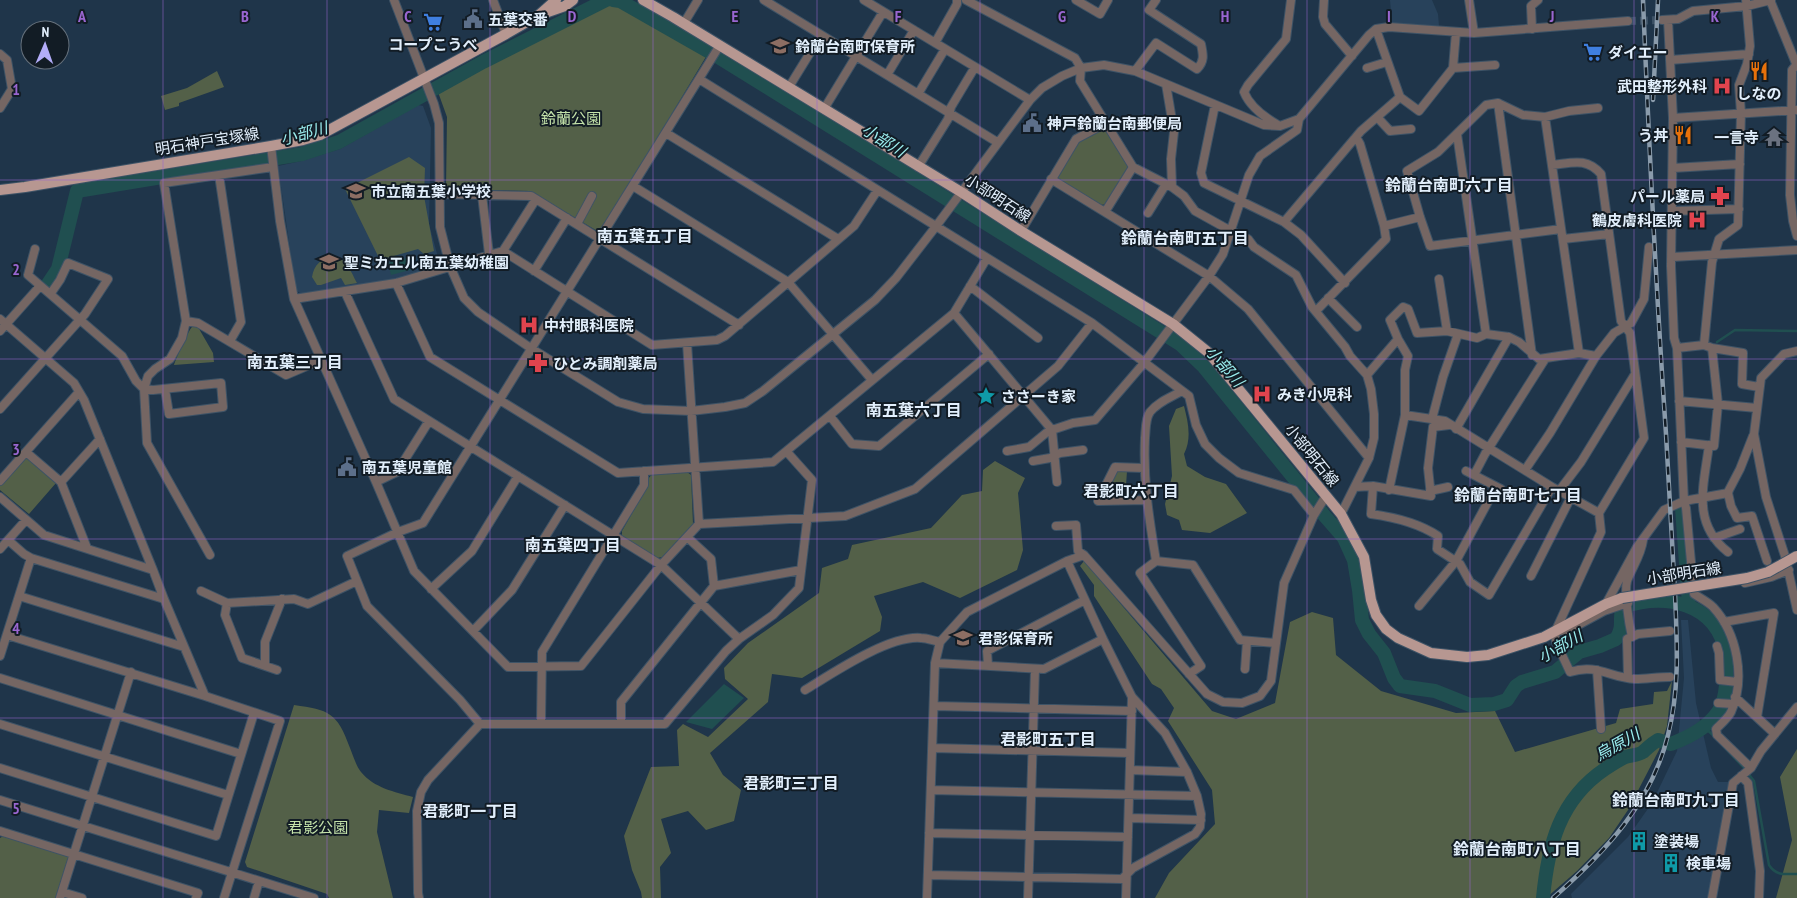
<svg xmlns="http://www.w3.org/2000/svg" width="1797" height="898" font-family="'PT Sans Narrow','Noto Sans JP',sans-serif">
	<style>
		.built { fill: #28425b }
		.green { fill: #536048 }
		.water { fill: #204f50 }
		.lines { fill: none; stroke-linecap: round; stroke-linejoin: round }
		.stream { stroke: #204f50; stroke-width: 2.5 }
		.river { stroke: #204f50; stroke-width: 14 }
		.minor-tunnel { stroke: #3c5165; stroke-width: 8; stroke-dasharray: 8 4; stroke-linecap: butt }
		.minor-casing { stroke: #3e5366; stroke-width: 10 }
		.major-casing { stroke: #3e5366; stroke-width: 12 }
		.minor { stroke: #756663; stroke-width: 8 }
		.major { stroke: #b79791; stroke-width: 10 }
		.rail-casing { stroke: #8a9bab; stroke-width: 4.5 }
		.rail { stroke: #121c25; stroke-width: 2.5; stroke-dasharray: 8; stroke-linecap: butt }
		.major-bridge-casing { stroke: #3e5366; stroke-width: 12; stroke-linecap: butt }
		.major-bridge { stroke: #b79791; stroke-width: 10 }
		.grid { fill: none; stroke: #9a66d1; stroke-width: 1; stroke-opacity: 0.55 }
		.labels { text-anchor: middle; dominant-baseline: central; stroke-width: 4; stroke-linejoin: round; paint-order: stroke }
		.poi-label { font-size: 15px; font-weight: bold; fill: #e2effc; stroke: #121c25; text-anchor: start }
		.park-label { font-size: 15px; fill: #c4e2aa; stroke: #121c25 }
		.street-label { font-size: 15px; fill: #e2effc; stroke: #121c25 }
		.water-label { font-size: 16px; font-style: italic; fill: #9beeef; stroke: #121c25 }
		.neighbourhood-label { font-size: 16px; font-weight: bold; fill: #e2effc; stroke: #121c25 }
		.grid-label { font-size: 16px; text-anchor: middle; font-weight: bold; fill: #9a66d1; stroke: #121c25; stroke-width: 4; stroke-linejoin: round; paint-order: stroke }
	</style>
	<rect width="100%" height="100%" fill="#1f354a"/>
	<path class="built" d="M1390,0H1432L1438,14L1439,26L1392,23Z
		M418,105L423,106L431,128L429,224L440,265L394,280L301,294L296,290L278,166L301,161L340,149Z
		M1681,620H1688L1696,703L1711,768L1718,782H1729L1710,898H1572L1571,894L1628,837L1652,803L1677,751L1684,678Z"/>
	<path class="green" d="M608,3L619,4L707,55L637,172L599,232L530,191L446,189L447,117L438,92L484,65L549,34L598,6Z
		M217,71L224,87L179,103V106L165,110L161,96L187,88Z
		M1100,129H1106L1128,164V170L1108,204L1100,205L1058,179L1057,174L1080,140Z
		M409,157L425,168L424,196L434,251L424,254L418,249L380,260L345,189Z
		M331,256C347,258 350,270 357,283L345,285L341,278L321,285H317L312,277C314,265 321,259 331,256Z
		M192,327H198L213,353L214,362L174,365C175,361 188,331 192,327Z
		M1184,406C1188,422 1192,438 1184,454L1187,466L1205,477L1226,484L1247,513L1210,533L1182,530L1179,520L1167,515L1165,504L1172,476L1169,426L1176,409Z
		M24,459H28L56,483L29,514L0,490V486Z
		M995,461L1025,478L1018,493L1023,550L1017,570L960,598L923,582L874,596L882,617L880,631L802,678L772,674L768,702L710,753L723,775L741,790L734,821L706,830L688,811L661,819L671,853L660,867L661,898H642L641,892L632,870L624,836L651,767L679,766L677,730L683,724L708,737L748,699L725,679L724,668L748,643L819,593L822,568L848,559L852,545L931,528L962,495L982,491L983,470Z
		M1118,470L1127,471L1126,486H1110L1114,474Z
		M687,472L691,475L693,524L663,557L657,558L622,536V531L647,487L648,479L653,473Z
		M1084,561L1212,711L1236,719L1275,703L1290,622L1312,612L1333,618L1336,655L1381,691L1456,713L1495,711L1515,752L1616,723L1620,709L1653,704L1654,692L1667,691L1672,681L1667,726L1659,750L1628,810L1609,838L1577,871L1546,898H1155L1169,873L1215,824L1212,790L1168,721L1174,708L1161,689L1152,684L1094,596V585L1080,566Z
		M294,705C329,710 337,712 350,748C353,755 356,766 361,772C374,788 395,792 413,797L409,813L379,810L377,832L393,898H329L327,894L247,867L245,862Z
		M1797,749V898H1776L1792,840L1780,777Z
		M5,835L67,854L70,859L57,898H0V838Z"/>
	<path class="water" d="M415,256L418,268L391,275L388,263Z
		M724,684L744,698L712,729L686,722Z"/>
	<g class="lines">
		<path class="stream" d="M1717,342L1735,330L1797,331
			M1704,727L1715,737
			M1725,748L1744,768L1754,781L1769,865C1776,876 1785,874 1797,874"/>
		<path class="river" d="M613,0L620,1L720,58L1180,344L1204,367L1323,514L1344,538L1354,560L1359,590L1362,620L1369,634L1384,653L1394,678L1400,686L1435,691L1470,705L1494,704L1507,700L1516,686L1522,682L1555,672L1579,652L1600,646L1616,639C1625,625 1618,619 1623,607C1665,593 1716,602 1726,653C1727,659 1726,666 1726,672C1727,684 1725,702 1718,712C1708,727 1687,738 1671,744L1658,740C1651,744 1649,747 1643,752C1639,755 1631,755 1625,757C1619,760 1611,765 1605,769C1559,800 1548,846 1543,898
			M48,284L58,269L77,191L302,154L339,142L483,62L606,0
			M1682,508L1689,605"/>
		<path class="minor-tunnel" d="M1628,21L1662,20"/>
		<g class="minor-casing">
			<path id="minor" d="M394,0L434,104L439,123L440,227L450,266L464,298L478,312L532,349L618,402L643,409L691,411L725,407L745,403L763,391L875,300L896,278L937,225L1030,100L1042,88L1062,76L1081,68L1104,65L1135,71L1264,125L1280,126L1299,119
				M493,0L506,34
				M764,0L997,142
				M864,0L1030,100
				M966,0L1075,58L1081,68L1080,81L1133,167L1172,187L1184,196L1195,211L1231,231L1248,239L1254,247L1296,275L1312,307L1345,347L1350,356L1367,375L1371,389L1374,414V438L1369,458L1341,514
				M1076,0L1100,14L1108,0
				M1324,0L1323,17L1325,24L1352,56
				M1469,0L1474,33
				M1770,0L1797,66
				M1662,20L1678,19L1693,11L1747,6L1771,0
				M1668,20L1673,118L1671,266L1674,338L1677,348L1684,501L1686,508L1694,594C1700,598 1708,602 1713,607C1737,633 1746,678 1731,712C1728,718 1721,724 1716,729L1717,735L1751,768
				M684,23L698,0
				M1376,29L1400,97L1419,111L1453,68L1456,32
				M1532,29L1531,6L1538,0
				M935,43L957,4V0
				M720,45L423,523L398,532L347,556L367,606L460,700L480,724H665L726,651L739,639L773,615L799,588L812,480L787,452
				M0,54L7,60L12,89L0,108
				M1670,60L1749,54
				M1797,64L1792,70L1790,195L1793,221L1797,236
				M1367,68L1387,62
				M1453,68L1495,65
				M1135,71L1156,43L1197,69C1205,61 1203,54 1201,44L1149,10L1156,0
				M887,75L914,30
				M699,79L1092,323L1189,396L1196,425L1205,444L1219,458L1239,473L1294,490L1314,515
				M1166,84L1174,132L1171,159L1172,187
				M789,87L821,35
				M918,94L945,49
				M1498,103L1532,355
				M1215,105L1201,173L1204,183L1284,222L1301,235L1345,283
				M824,109L883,12
				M1377,117L1390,131L1411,129
				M1545,117L1579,353
				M1673,118L1797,110
				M1278,125C1264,117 1250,107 1244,92L1248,85L1286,39L1291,0
				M666,133L838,239
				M1457,134L1486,334
				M271,146L280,221L294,299L376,482L414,571L508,667L581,666L661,565L699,524L687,343
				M1552,165C1572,163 1586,157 1601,174L1621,321L1630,333L1644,438L1599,513L1601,532L1555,632L1556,642L1570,672C1597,663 1610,678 1635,679C1646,679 1658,677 1670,677
				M918,167L948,119L951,107L975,67
				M1673,168L1740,164
				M219,175L241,322L230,341
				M1051,179L1209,276L1248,309L1369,458
				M633,186L788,282L872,380
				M440,194L531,196L739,325
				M482,195L489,254
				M1673,211L1739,209
				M1105,212L1133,167
				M1148,213L1166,184
				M1284,222L1361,131L1400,97
				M577,224L592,196
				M1384,226L1420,217
				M1561,229L1430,246L1420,217L1407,171L1438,152L1486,105L1498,103L1523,115L1545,117L1569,111L1598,108
				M1021,231L1076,139L1106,123
				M1563,239L1609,234
				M35,249L28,275L122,356L136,381L144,389L153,390L221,383L223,407L169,414L165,389
				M503,251L536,199
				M1672,257L1797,250
				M534,271L567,218
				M1439,279L1447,331
				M396,283L430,357L618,473L773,462L954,313L987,258
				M970,286L1038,338
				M345,292L394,399L661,565L739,639
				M1328,298L1357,327
				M294,299L396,283L503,251L652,345L717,340L725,336L854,226L877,191
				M1316,311L1386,239L1384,226L1360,144L1356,137
				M954,313L1052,430L1057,482
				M0,319L74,383L84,400L153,570
				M186,321L198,323L286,375L321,360
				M0,331L40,286
				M1677,348L1704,345L1712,262L1719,239L1738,225L1741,113L1739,85L1747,64L1750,46L1746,0
				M1712,348L1743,353L1742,384L1759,387
				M1797,351L1784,354L1761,378L1754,434L1766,497L1785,556L1797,610
				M1367,375L1398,339
				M1679,401L1757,408
				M0,409L85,314L108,279L68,263L60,280L51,293
				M1405,415L1445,421L1552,487L1599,513
				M830,416L852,444L879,446L989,354
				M1432,419L1443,377L1458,334
				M1456,429L1509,337
				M1681,442L1714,446L1718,404L1712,348L1704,345
				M1709,445C1704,485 1691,523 1728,552
				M1007,451L1029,447L1046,433L1052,430L1073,423L1095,420L1144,363L1209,276L1223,254L1249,175L1260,156L1297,130L1299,119L1369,35L1376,29L1389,27L1474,33L1628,21
				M26,452L61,482L100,439
				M1033,461L1050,458L1060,453L1083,450
				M1143,468L1115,467L1098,501L1146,500
				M1525,470L1550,433L1596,356L1614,333L1631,323L1644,299L1649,247
				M1466,471L1501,489
				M1474,475L1485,454L1545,359
				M0,481L79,392
				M61,482L87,548
				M376,482L397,472L429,421
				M1373,486L1371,514C1393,517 1420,524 1438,536L1437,549L1460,564L1470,582L1489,595L1552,487
				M1355,487L1373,486L1431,496L1428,468L1433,427L1449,425
				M1389,490L1405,415V370L1408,356L1398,339L1390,320L1403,307L1408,309L1417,333L1447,331L1477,338L1486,334L1509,337L1519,342L1539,359L1579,353L1596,356
				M1430,491L1448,487
				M1559,491L1581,462L1635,374
				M1728,493L1731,506L1737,518L1752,516L1767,561
				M0,497L44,535L153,570L164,599L205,696L280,721L224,898
				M699,524L845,516L915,489L1058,366L1092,323
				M1056,526L1076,525L1078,551L1084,555
				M687,537L711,559L714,586
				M1714,538L1740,529
				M8,540L24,554L31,558L164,599
				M0,549L26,520
				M210,555L147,443L144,389L148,376L155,369L170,359L182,338L186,321L164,183L273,167
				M1156,561C1149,517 1143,483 1145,438C1146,430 1145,419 1150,412C1158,402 1171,397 1182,391
				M1531,576L1571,497
				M1745,583L1771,577L1789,570
				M431,589L472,551L518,476
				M201,591L227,603L294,599L308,604L357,581
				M19,596L184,647
				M227,603L225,615L242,658L277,670
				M1606,604L1637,547L1664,510L1684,501L1728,493L1729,490L1740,469L1753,436
				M1419,606L1456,561L1496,487
				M1724,622L1774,613L1757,717
				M473,631L512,590L565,505
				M1559,631L1569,630L1604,611L1628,603
				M7,635L205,696
				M1632,637C1629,624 1624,593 1627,581C1632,567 1641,556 1643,540
				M1717,646L1719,653L1720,680L1737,682
				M0,656L31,558
				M935,663L1044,669L1103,639
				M265,665V642L282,599
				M988,665L987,651L1085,600
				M1245,669L1247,641
				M1597,670L1601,729
				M1189,674L1201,666L1140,573L1156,561L1193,565L1240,640L1276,643
				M0,678L241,754
				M1628,678L1627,639L1638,634L1670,631
				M805,690C833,673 889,635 921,638C927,638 934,641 940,642
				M1735,697L1775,734
				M1718,703L1733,704
				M934,706L1132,711
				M541,723L542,652L644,485V471
				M0,724L228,795
				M621,724V702L714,586L801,570
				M933,748L1130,753
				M0,768L216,836L254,713
				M1130,770L1187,772
				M1741,776L1748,783L1760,871L1759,898
				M931,790L1197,796
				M0,800L314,898
				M1129,818L1201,820
				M0,831L198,893L196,898
				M929,833L1128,837
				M928,875L1122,879L1133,868L1195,834L1200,827L1201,814L1197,796L1187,772L1165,733L1132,697L1103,639L1067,561
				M62,892L82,898
				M60,898L131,672
				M254,898L259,881
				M419,898L418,893L417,811L421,792L428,780L480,724
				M927,898L935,663L940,642L967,612L1067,561L1084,555L1207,694L1223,702L1242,703L1260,696L1271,681L1284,583L1314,515L1326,496
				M1028,898L1035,669
				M1126,898L1132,697
				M1712,898L1733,783L1751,768L1761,751L1797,707"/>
		</g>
		<g class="major-casing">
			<path id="major" d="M643,0L673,17L961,192L1021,231L1173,324L1209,353L1341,514L1364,557L1371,600L1376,615L1386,629L1398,638L1431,653L1467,657L1488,655L1544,637L1606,604L1622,598
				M545,13L565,6L573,0
				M0,190L25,187L271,146L303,140L320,135L506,34L539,15L556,0"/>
		</g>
		<use href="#minor" class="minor"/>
		<use href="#major" class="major"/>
		<g class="rail-casing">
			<path id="rail" d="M1653,100L1658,0
				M1553,898C1605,852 1651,804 1668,735C1680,688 1677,642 1675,594C1672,540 1669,487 1666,434C1656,289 1649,145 1643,0"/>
		</g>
		<use href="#rail" class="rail"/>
		<g class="major-bridge-casing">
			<path id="major-bridge" d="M1622,598L1747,578L1768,572L1797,556"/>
		</g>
		<use href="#major-bridge" class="major-bridge"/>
	</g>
	<path class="grid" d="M163,0V898M327,0V898M490,0V898M653,0V898M817,0V898M980,0V898M1144,0V898M1307,0V898M1470,0V898M1634,0V898M0,180H1797M0,359H1797M0,539H1797M0,718H1797"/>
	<defs>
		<g id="civic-bare" transform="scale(1.5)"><path d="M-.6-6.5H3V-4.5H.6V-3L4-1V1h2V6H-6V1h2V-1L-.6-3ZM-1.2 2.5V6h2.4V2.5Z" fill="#5c6f8a" stroke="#121c25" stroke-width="2.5" paint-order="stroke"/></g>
		<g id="supermarket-bare" transform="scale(1.5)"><path d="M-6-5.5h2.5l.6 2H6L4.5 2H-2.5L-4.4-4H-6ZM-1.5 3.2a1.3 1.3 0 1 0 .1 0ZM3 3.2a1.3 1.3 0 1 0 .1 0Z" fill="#3f7fe0" stroke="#121c25" stroke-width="2.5" paint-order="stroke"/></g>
		<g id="school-bare" transform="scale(1.5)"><path d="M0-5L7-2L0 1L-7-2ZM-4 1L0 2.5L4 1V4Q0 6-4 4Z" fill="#8d6e63" stroke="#121c25" stroke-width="2.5" paint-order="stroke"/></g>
		<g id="restaurant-bare" transform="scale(1.5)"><path d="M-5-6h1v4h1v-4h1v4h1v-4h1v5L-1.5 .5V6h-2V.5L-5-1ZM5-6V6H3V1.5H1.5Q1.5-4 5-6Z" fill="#e8710a" stroke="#121c25" stroke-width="2.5" paint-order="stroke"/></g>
		<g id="hospital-bare" transform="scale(1.5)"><path d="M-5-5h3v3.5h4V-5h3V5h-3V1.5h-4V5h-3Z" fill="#e0444e" stroke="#121c25" stroke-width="2.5" paint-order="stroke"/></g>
		<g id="temple-bare" transform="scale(1.5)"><path d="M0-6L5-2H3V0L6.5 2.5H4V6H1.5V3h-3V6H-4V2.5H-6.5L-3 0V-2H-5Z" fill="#6b7280" stroke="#121c25" stroke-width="2.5" paint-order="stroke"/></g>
		<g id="pharmacy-bare" transform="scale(1.5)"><path d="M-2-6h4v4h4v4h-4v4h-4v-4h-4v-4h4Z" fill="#e0444e" stroke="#121c25" stroke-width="2.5" paint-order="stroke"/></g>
		<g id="sight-bare" transform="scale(1.5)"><path d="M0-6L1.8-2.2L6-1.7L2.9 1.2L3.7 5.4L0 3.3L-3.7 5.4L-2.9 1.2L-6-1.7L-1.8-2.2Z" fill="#0f9aa8" stroke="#121c25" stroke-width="2.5" paint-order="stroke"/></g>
		<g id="building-bare" transform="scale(1.5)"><path d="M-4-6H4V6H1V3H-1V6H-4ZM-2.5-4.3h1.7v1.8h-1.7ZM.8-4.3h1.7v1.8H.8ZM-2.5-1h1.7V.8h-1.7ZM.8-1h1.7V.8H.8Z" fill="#0f9aa8" stroke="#121c25" stroke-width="2.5" paint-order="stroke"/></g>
	</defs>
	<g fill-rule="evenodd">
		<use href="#civic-bare" x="473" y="19"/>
		<use href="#supermarket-bare" x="433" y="22"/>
		<use href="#school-bare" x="780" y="46"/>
		<use href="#supermarket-bare" x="1593" y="52"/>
		<use href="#restaurant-bare" x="1759" y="71"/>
		<use href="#hospital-bare" x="1722" y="86"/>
		<use href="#civic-bare" x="1032" y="123"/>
		<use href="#restaurant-bare" x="1683" y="135"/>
		<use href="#temple-bare" x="1774" y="137"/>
		<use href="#school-bare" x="356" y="191"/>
		<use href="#pharmacy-bare" x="1720" y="196"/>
		<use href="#hospital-bare" x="1697" y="220"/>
		<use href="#school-bare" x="329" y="262"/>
		<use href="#hospital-bare" x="529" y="325"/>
		<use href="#pharmacy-bare" x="538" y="363"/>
		<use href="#hospital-bare" x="1262" y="394"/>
		<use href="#sight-bare" x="986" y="396"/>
		<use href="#civic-bare" x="347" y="467"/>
		<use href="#school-bare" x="963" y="638"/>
		<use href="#building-bare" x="1639" y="841"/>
		<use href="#building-bare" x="1671" y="863"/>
	</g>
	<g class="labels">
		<g class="poi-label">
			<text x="488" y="19">五葉交番</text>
			<text x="433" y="44" text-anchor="middle">コープこうべ</text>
			<text x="795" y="46">鈴蘭台南町保育所</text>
			<text x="1608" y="52">ダイエー</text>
			<text x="1707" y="86" text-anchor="end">武田整形外科</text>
			<text x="1759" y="93" text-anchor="middle">しなの</text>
			<text x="1047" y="123">神戸鈴蘭台南郵便局</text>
			<text x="1668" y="135" text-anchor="end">う丼</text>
			<text x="1759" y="137" text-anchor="end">一言寺</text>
			<text x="371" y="191">市立南五葉小学校</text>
			<text x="1705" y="196" text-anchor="end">パール薬局</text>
			<text x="1682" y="220" text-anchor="end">鶴皮膚科医院</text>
			<text x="344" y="262">聖ミカエル南五葉幼稚園</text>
			<text x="544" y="325">中村眼科医院</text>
			<text x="553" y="363">ひとみ調剤薬局</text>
			<text x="1277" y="394">みき小児科</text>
			<text x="1001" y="396">ささーき家</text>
			<text x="362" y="467">南五葉児童館</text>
			<text x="978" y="638">君影保育所</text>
			<text x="1654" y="841">塗装場</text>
			<text x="1686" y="863">検車場</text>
		</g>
		<g class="park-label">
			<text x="571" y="118">鈴蘭公園</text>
			<text x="318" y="827">君影公園</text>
		</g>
		<g class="street-label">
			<text transform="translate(207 141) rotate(-9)">明石神戸宝塚線</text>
			<text transform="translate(998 198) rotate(33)">小部明石線</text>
			<text transform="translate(1312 455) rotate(51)">小部明石線</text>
			<text transform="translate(1684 573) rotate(-9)">小部明石線</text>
		</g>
		<g class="water-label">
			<text transform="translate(304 133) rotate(-15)">小部川</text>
			<text transform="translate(884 140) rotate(32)">小部川</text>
			<text transform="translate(1225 366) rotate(49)">小部川</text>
			<text transform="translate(1560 646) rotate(-29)">小部川</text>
			<text transform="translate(1617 744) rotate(-29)">烏原川</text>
		</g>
		<g class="neighbourhood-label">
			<text x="1449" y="185">鈴蘭台南町六丁目</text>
			<text x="645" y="236">南五葉五丁目</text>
			<text x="1185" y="238">鈴蘭台南町五丁目</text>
			<text x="295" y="362">南五葉三丁目</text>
			<text x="914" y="410">南五葉六丁目</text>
			<text x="1131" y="491">君影町六丁目</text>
			<text x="1518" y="495">鈴蘭台南町七丁目</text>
			<text x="573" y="545">南五葉四丁目</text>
			<text x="1048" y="739">君影町五丁目</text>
			<text x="791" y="783">君影町三丁目</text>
			<text x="1676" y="800">鈴蘭台南町九丁目</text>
			<text x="470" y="811">君影町一丁目</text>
			<text x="1517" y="849">鈴蘭台南町八丁目</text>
		</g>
	</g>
	<g class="grid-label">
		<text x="82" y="22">A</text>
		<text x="245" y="22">B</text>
		<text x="408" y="22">C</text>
		<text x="572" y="22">D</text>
		<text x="735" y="22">E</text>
		<text x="898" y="22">F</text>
		<text x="1062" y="22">G</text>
		<text x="1225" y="22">H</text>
		<text x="1389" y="22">I</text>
		<text x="1552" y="22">J</text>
		<text x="1715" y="22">K</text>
		<text x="16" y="95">1</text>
		<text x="16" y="275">2</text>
		<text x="16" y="455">3</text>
		<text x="16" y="634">4</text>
		<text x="16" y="814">5</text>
	</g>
	<g transform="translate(45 45) rotate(2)"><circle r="24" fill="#121c25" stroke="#65707b"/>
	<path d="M0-4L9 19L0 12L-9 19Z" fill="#b3adf9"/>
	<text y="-8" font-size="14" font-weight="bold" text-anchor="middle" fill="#e2effc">N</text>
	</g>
</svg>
